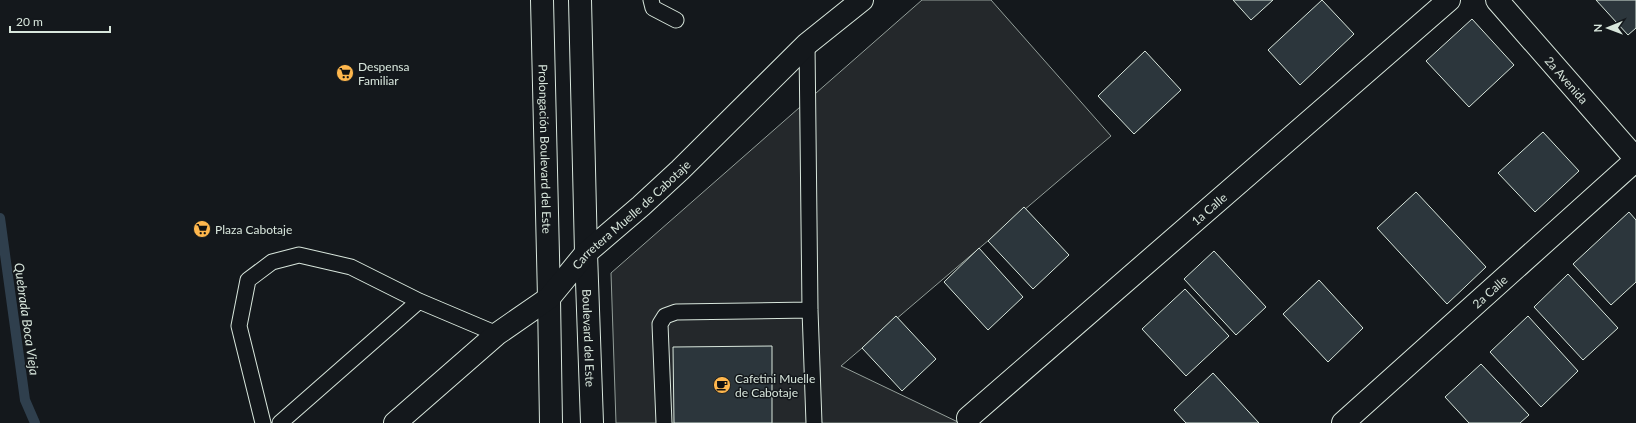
<svg xmlns="http://www.w3.org/2000/svg" width="1636" height="423" font-family="Lato,sans-serif">
	<style>
		.parking { fill: #24282b; stroke: #939e99 }
		.lines { fill: none; stroke-linecap: round; stroke-linejoin: round }
		.stream { stroke: #2f3f4d; stroke-width: 10 }
		.building { fill: #2c363c; stroke: #d8e6dc }
		.service-casing { stroke: #d8e6dc; stroke-width: 17 }
		.minor-casing { stroke: #d8e6dc; stroke-width: 24 }
		.tertiary-casing { stroke: #d8e6dc; stroke-width: 24 }
		.secondary-casing { stroke: #d8e6dc; stroke-width: 24 }
		.service { stroke: #14181c; stroke-width: 15 }
		.minor { stroke: #14181c; stroke-width: 22 }
		.tertiary { stroke: #14181c; stroke-width: 22 }
		.secondary { stroke: #14181c; stroke-width: 22 }
		.labels { text-anchor: middle; dominant-baseline: central; stroke-width: 3; stroke-linejoin: round; paint-order: stroke }
		.poi-label { font-size: 12px; fill: #d8e6dc; stroke: #14181c; text-anchor: start }
		.street-label { font-size: 12px; fill: #d8e6dc; stroke: #14181c }
		.water-label { font-size: 13px; font-style: italic; fill: #d8e6dc; stroke: #14181c }
	</style>
	<rect width="100%" height="100%" fill="#14181c"/>
	<path class="parking" d="M922,0H991L1111,136L841,366L960,423H616L611,273Z"/>
	<g class="lines">
		<path class="stream" d="M0,218L25,400L35,423"/>
	</g>
	<path class="building" d="M1233,0H1273L1251,20Z
		M1322,0L1354,34L1300,85L1268,50Z
		M1596,0H1636V28L1628,35Z
		M1472,19L1514,65L1469,107L1426,61Z
		M1145,51L1181,90L1134,134L1098,96Z
		M1543,132L1579,171L1535,212L1498,173Z
		M1416,192L1486,267L1447,304L1377,228Z
		M1024,207L1069,255L1033,289L988,241Z
		M1629,212L1636,220V282L1611,305L1573,264Z
		M979,248L1023,297L988,330L944,282Z
		M1214,251L1266,307L1236,335L1184,279Z
		M1568,274L1618,328L1583,360L1534,307Z
		M1319,280L1363,328L1328,362L1283,314Z
		M1185,289L1229,336L1186,376L1142,329Z
		M896,316L936,359L902,391L862,348Z
		M1528,316L1578,371L1541,407L1490,352Z
		M772,346V423H674L673,347Z
		M1481,364L1529,415L1520,423H1469L1445,397Z
		M1213,373L1259,423H1186L1174,410Z"/>
	<g class="lines">
		<g class="service-casing">
			<path id="service" d="M651,0L653,8L676,20
				M807,44L810,310L814,423
				M263,423L239,326L248,280L272,262L299,255L351,267L419,301L497,334
				M280,423L419,301
				M664,423L660,324L665,316L676,312L810,310"/>
		</g>
		<g class="minor-casing">
			<g id="minor">
				<path id="s1" d="M1497,0L1636,159"/>
				<path id="s2" d="M968,418L1449,0"/>
				<path id="s3" d="M1343,423L1636,160"/>
			</g>
		</g>
		<g class="tertiary-casing">
			<g id="tertiary">
				<path id="s4" d="M542,0L549,298"/>
				<path d="M580,0L586,253"/>
			</g>
		</g>
		<g class="secondary-casing">
			<g id="secondary">
				<path id="s5" d="M586,253L592,423"/>
				<path d="M549,298L551,423"/>
				<path id="s6" d="M395,423L497,334L549,298L586,253L641,206L680,170L807,44L862,0"/>
			</g>
		</g>
		<use href="#service" class="service"/>
		<use href="#minor" class="minor"/>
		<use href="#tertiary" class="tertiary"/>
		<use href="#secondary" class="secondary"/>
	</g>
	<defs>
		<g id="supermarket-disc" transform="scale(0.9)"><circle r="9.5" fill="#ffb74d" stroke="#14181c"/><path d="M-6-5.5h2.5l.6 2H6L4.5 2H-2.5L-4.4-4H-6ZM-1.5 3.2a1.3 1.3 0 1 0 .1 0ZM3 3.2a1.3 1.3 0 1 0 .1 0Z" fill="#111"/></g>
		<g id="cafe-disc" transform="scale(0.9)"><circle r="9.5" fill="#ffb74d" stroke="#14181c"/><path d="M-5.5-4.5H6V0H3Q3 3.5 0 3.5H-2.5Q-5.5 3.5-5.5 0ZM3-3.2v2h1.7v-2ZM-6 4.5H4V6H-6Z" fill="#111"/></g>
	</defs>
	<g fill-rule="evenodd">
		<use href="#supermarket-disc" x="345" y="73"/>
		<use href="#supermarket-disc" x="202" y="229"/>
		<use href="#cafe-disc" x="722" y="385"/>
	</g>
	<g class="labels">
		<g class="poi-label">
			<text x="358" y="66">Despensa<tspan x="358" dy="14">Familiar</tspan></text>
			<text x="215" y="229">Plaza Cabotaje</text>
			<text x="735" y="378">Cafetini Muelle<tspan x="735" dy="14">de Cabotaje</tspan></text>
		</g>
		<g class="street-label">
			<text stroke="none"><textPath href="#s1" startOffset="106">2a Avenida</textPath></text>
			<text stroke="none"><textPath href="#s4" startOffset="149">Prolongación Boulevard del Este</textPath></text>
			<text stroke="none"><textPath href="#s2" startOffset="319">1a Calle</textPath></text>
			<text stroke="none"><textPath href="#s6" startOffset="316">Carretera Muelle de Cabotaje</textPath></text>
			<text stroke="none"><textPath href="#s3" startOffset="197">2a Calle</textPath></text>
			<text stroke="none"><textPath href="#s5" startOffset="85">Boulevard del Este</textPath></text>
		</g>
		<g class="water-label">
			<text transform="translate(27 319) rotate(82)">Quebrada Boca Vieja</text>
		</g>
	</g>
	<g transform="translate(1608 28) rotate(269)" stroke="#14181c" stroke-width="3" paint-order="stroke">
	<path d="M0-3L7 15L0 10L-7 15Z" fill="#d8e6dc"/>
	<text y="-6" font-size="11" font-weight="bold" text-anchor="middle" fill="#d8e6dc">N</text>
	</g>
	<path d="M10 26v6h100v-6" fill="none" stroke="#d8e6dc" stroke-width="2"/>
	<text x="16" y="26" font-size="12" fill="#d8e6dc" stroke="#14181c" stroke-width="3" paint-order="stroke">20 m</text>
</svg>
